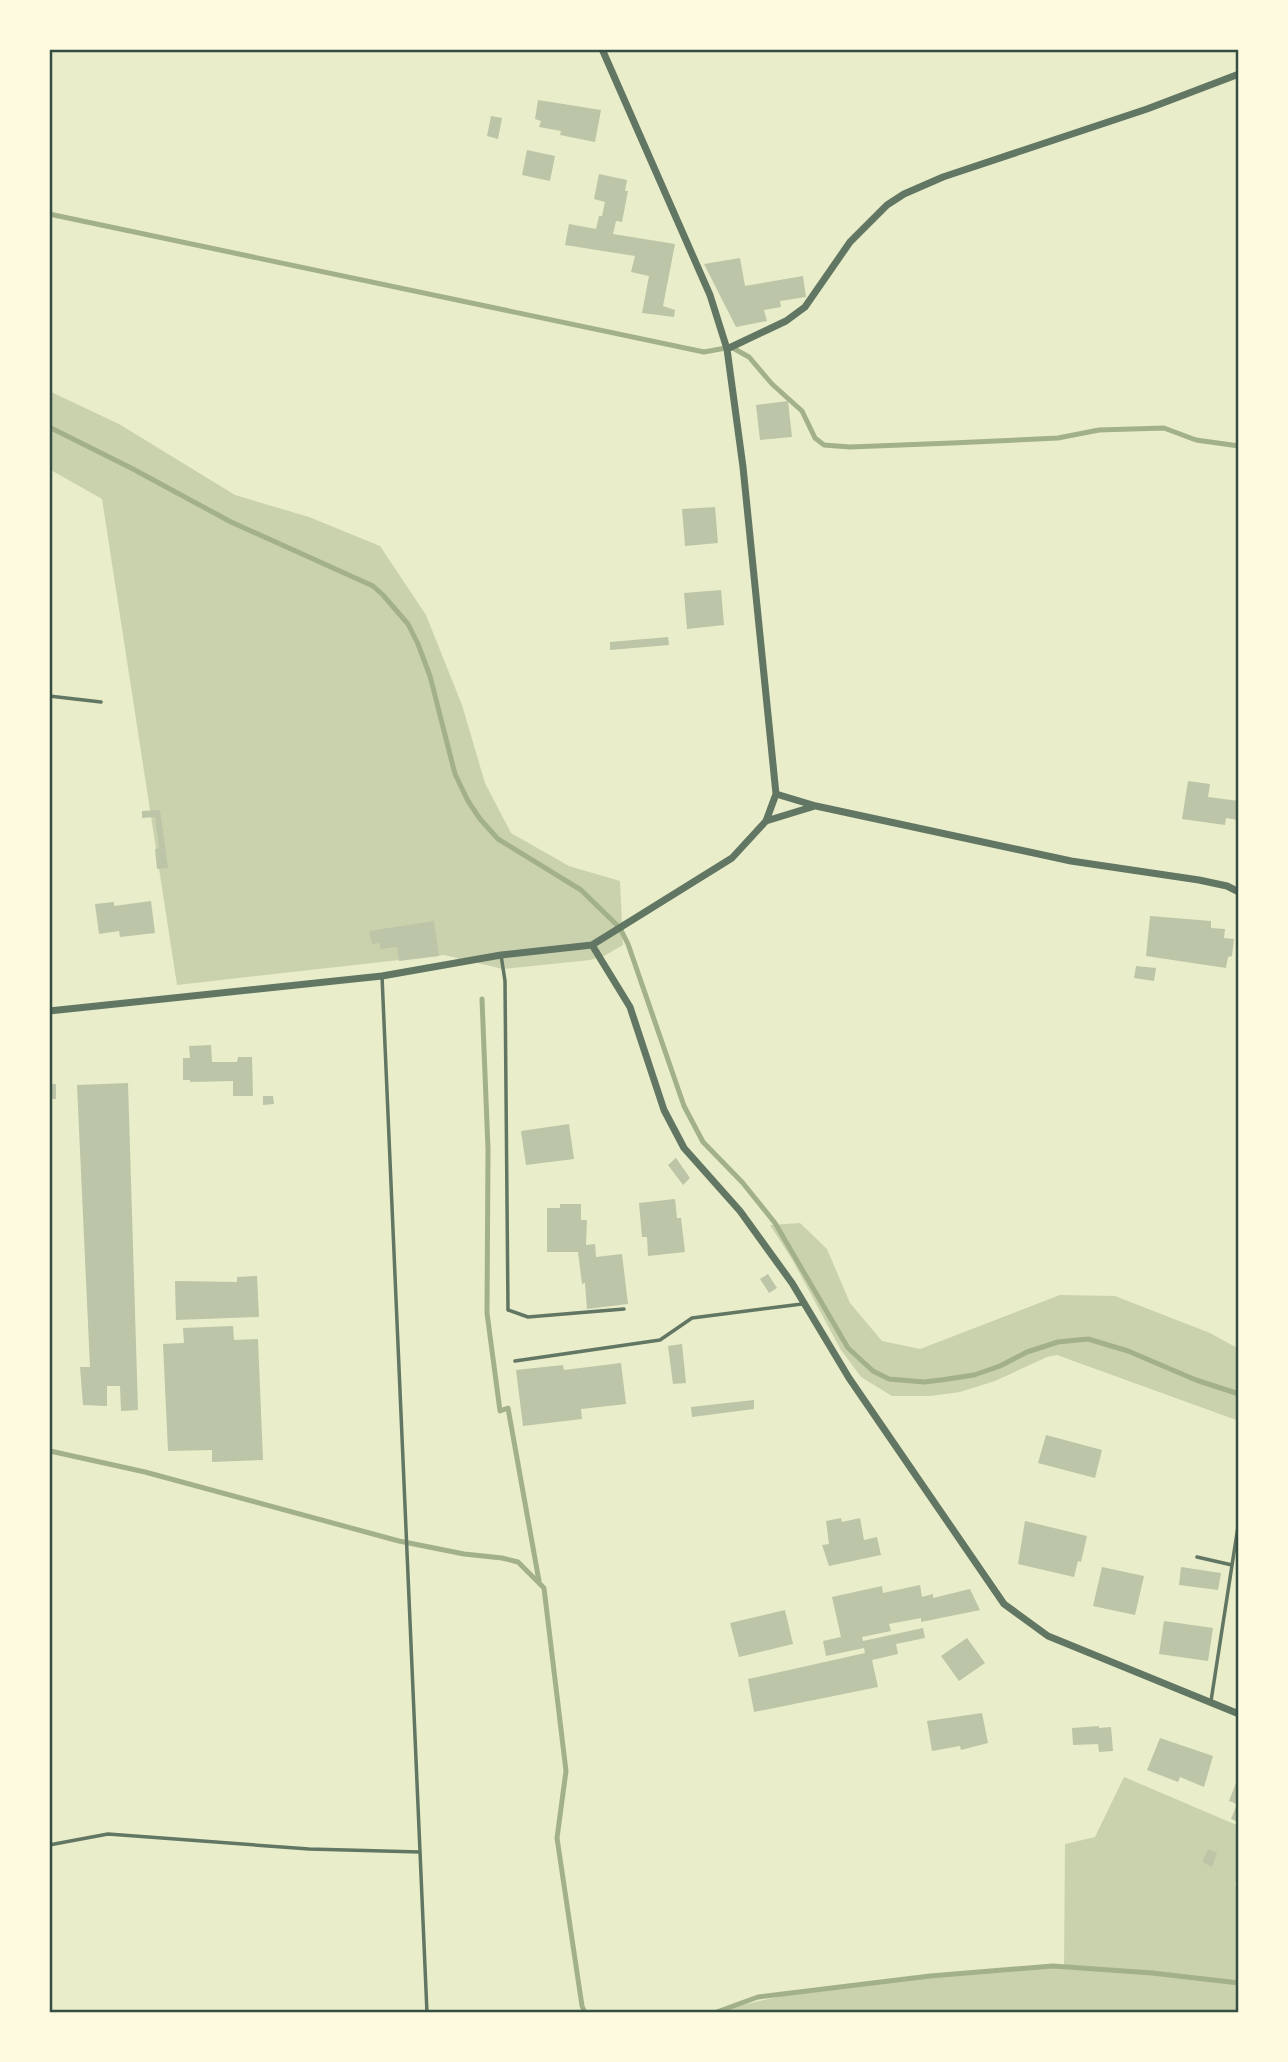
<svg xmlns="http://www.w3.org/2000/svg" width="1288" height="2062" font-family="'Nunito Sans',sans-serif">
	<style>
		.green { fill: #cad2ad }
		.lines { fill: none; stroke-linecap: round; stroke-linejoin: round }
		.stream { stroke: #a3b18a; stroke-width: 5 }
		.building { fill: #bcc5a7 }
		.service { stroke: #617663; stroke-width: 3.5 }
		.minor { stroke: #617663; stroke-width: 7 }
		.neatline { fill: none; stroke: #344e41; stroke-width: 2.5 }
	</style>
	<rect width="100%" height="100%" fill="#e9edc9"/>
	<path class="green" d="M49,391L119,424L235,495L309,517L380,546L426,615L462,705L485,783L511,833L569,866L620,881L623,945L604,956L590,960L503,969L444,955L177,985L102,499L49,469Z
		M800,1223L827,1249L850,1303L882,1341L920,1349L1060,1295L1115,1296L1210,1333L1239,1349V1421L1057,1355L1047,1357L995,1381L960,1392L930,1396H892L861,1377L841,1350L793,1261L770,1225Z
		M1124,1777L1239,1826V1875L1235,1885L1239,1887V2013H714C827,1979 947,1976 1064,1967L1065,1844L1095,1837Z"/>
	<g class="lines">
		<path class="stream" d="M49,214L704,352L731,347L749,357L772,384L802,411L815,438L824,445L850,447L952,443L1058,438L1099,430L1164,428L1196,440L1239,446
			M49,427L133,469L231,522L373,586L383,595L408,624L418,644L430,676L455,774L468,801L480,819L498,839L581,890L620,928L628,944L684,1106L703,1142L742,1182L775,1223L848,1348L873,1371L889,1379L924,1382L941,1380L974,1375L1000,1366L1027,1352L1058,1342L1088,1339L1128,1351L1196,1380L1239,1394
			M482,999L488,1149L487,1313L500,1411L508,1408L539,1581
			M49,1302V1461
			M50,1451L145,1472L399,1541L464,1554L502,1558L518,1562L544,1588L566,1771L557,1838L582,2006L585,2013
			M714,2013L758,1997L930,1976L1053,1966L1152,1973L1239,1983"/>
	</g>
	<path class="building" d="M538,100L601,110L595,142L560,135L561,131L539,127L541,121L535,119Z
		M491,116L502,118L498,139L487,136Z
		M527,150L555,156L550,181L522,175Z
		M599,174L627,180L625,191H628L622,222L616,221L613,234L675,244L663,306L675,310L674,317L642,313L649,276L631,272L635,256L565,245L569,224L596,229L599,216H602L605,202L594,199Z
		M740,258L745,286L803,276L806,297L780,301L781,307L764,310L767,321L736,327L704,264Z
		M788,401L792,437L760,440L756,405Z
		M715,507L718,543L685,546L682,509Z
		M721,590L724,625L687,629L684,593Z
		M668,637L669,645L610,650V642Z
		M1188,781L1210,784L1208,797L1239,801L1238,820L1226,818L1225,825L1182,819Z
		M160,810L168,868L157,869L155,849L159,848L155,817L142,818V811Z
		M151,901L155,933L120,937L119,931L99,934L95,904L114,902V906Z
		M1150,916L1211,921V928L1225,929L1224,938L1234,939L1232,956L1228,957L1226,968L1146,956Z
		M434,921L439,956L399,961L397,947L380,949V943L372,944L369,931Z
		M1136,966L1156,968L1154,981L1134,978Z
		M211,1045L212,1062H237L238,1057H252L253,1096H233V1081L190,1082V1080H183V1058H190L189,1046Z
		M128,1083L138,1410L121,1411L120,1386H107V1406L83,1405L80,1367H90L77,1085Z
		M49,1084H56V1099H49Z
		M263,1096H273L274,1104L263,1105Z
		M569,1124L574,1159L526,1165L521,1131Z
		M676,1158L690,1178L683,1185L668,1165Z
		M675,1199L677,1218H681L685,1252L648,1256L647,1237H642L639,1203Z
		M560,1204H581V1220H587L586,1245L595,1244L596,1257L622,1254L628,1304L587,1309L585,1283L582,1284L578,1252H547V1208H560Z
		M768,1274L777,1288L769,1293L760,1279Z
		M257,1276L259,1317L176,1320L175,1281L237,1282V1277Z
		M233,1326L234,1340L258,1339L263,1460L212,1462V1450L168,1451L163,1344L184,1343L183,1328Z
		M682,1344L686,1383L673,1384L668,1346Z
		M621,1363L626,1404L581,1409L582,1419L523,1426L516,1370L563,1365L564,1370Z
		M754,1400V1409L692,1417L691,1407Z
		M1046,1435L1102,1450L1095,1478L1038,1463Z
		M841,1518L842,1522L860,1518L864,1540L877,1537L881,1555L829,1566L822,1545L829,1544L826,1521Z
		M1025,1521L1087,1536L1081,1562L1078,1561L1074,1577L1018,1564Z
		M1102,1567L1144,1576L1135,1615L1093,1606Z
		M1181,1567L1221,1573L1218,1590L1179,1585Z
		M920,1585L922,1597L933,1594V1598L970,1589L980,1610L921,1622V1618L889,1624L891,1631L862,1637L863,1641L923,1628L925,1638L896,1644L898,1654L872,1660L878,1687L754,1712L748,1679L865,1653L864,1648L826,1656L823,1641L841,1637L832,1597L882,1586L883,1593Z
		M785,1610L793,1644L739,1657L730,1623Z
		M1164,1621L1213,1628L1208,1661L1159,1654Z
		M967,1638L985,1663L959,1681L941,1656Z
		M982,1713L988,1743L961,1750L960,1746L932,1751L927,1721Z
		M1099,1726V1728L1111,1727L1113,1751L1099,1752L1098,1744L1073,1745L1072,1728Z
		M1160,1738L1213,1756L1204,1787L1180,1777L1178,1782L1147,1770Z
		M1236,1783L1239,1784V1822L1231,1819L1237,1804L1229,1801Z
		M1208,1849L1217,1853L1212,1867L1202,1862Z"/>
	<g class="lines">
		<path class="service" d="M49,696L101,702
			M501,955L505,981L508,1310L528,1317L624,1309
			M382,976L427,2013
			M515,1361L660,1340L692,1318L802,1304
			M1197,1557L1232,1565
			M1211,1701L1239,1520
			M49,1845L108,1834L309,1849L420,1852"/>
		<path class="minor" d="M727,349L786,321L805,307L850,242L887,205L904,194L943,177L1147,109L1239,74
			M776,794L816,806L1071,861L1199,880L1227,886L1239,892
			M766,821L815,806
			M592,945L630,1007L664,1110L684,1148L740,1211L792,1283L849,1378L1004,1604L1048,1636L1239,1714
			M49,1011L382,976L501,955L592,945L732,858L766,821L776,794L743,467L727,349L710,295L602,49"/>
	</g>
	<rect width="1288" height="2062" fill="none" stroke="#fefae0" stroke-width="102"/>
	<rect x="51" y="51" width="1186" height="1960" class="neatline"/>
</svg>
